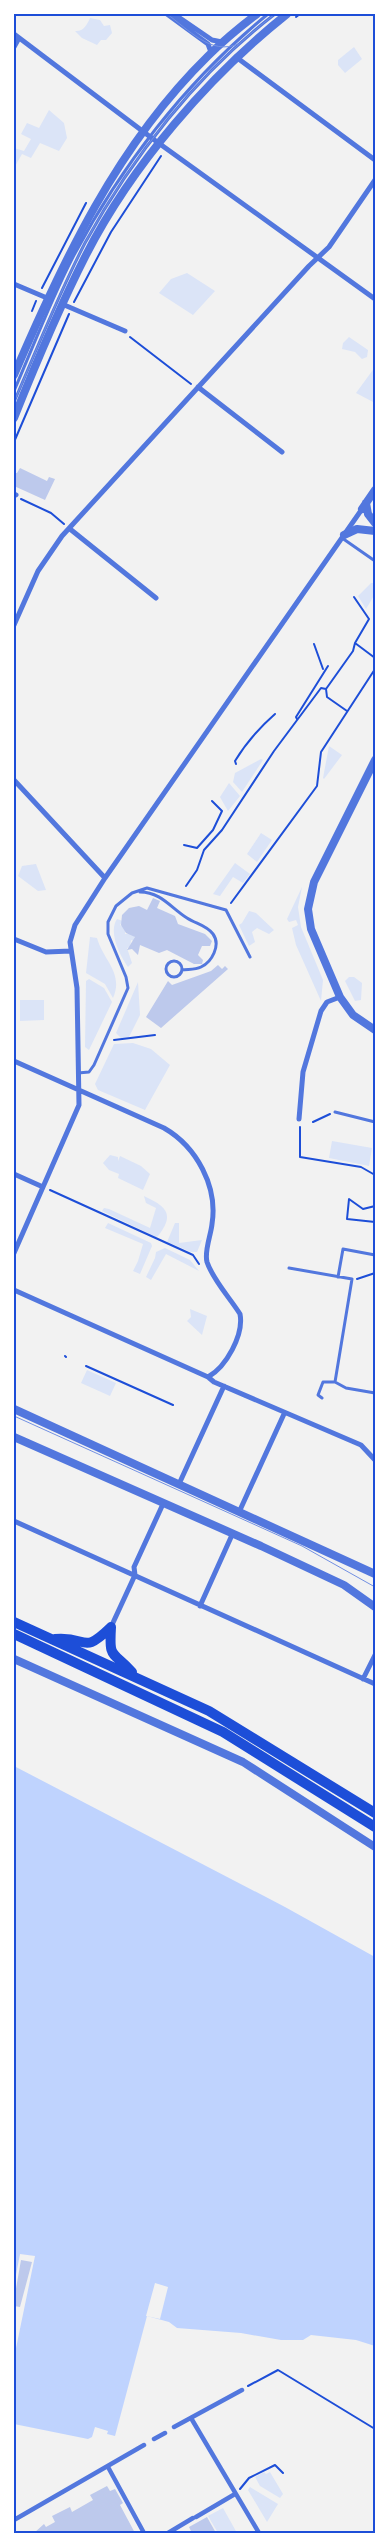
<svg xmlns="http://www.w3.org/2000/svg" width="389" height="2547" font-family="Helvetica,sans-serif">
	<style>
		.green { fill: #dbe4f7 }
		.water { fill: #bfd3fe }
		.pier { fill: #f2f2f2 }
		.building { fill: #bdc9ec }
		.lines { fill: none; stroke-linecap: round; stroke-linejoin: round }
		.path { stroke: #1d4ed8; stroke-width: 2 }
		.service { stroke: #5277de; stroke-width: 3 }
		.pedestrian { stroke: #5277de; stroke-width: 4.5 }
		.minor { stroke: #5277de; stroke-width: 5 }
		.tertiary { stroke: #5277de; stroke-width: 8 }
		.trunk { stroke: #1d4ed8; stroke-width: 10 }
		.tram { stroke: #7290e2; stroke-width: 1 }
		.neatline { fill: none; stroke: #1d4ed8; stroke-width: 2 }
	</style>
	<rect width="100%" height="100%" fill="#f2f2f2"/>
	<path class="green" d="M90,18L100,20L104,26L110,25L112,33L106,40H101L97,45L82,38L75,31C83,32 87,25 90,18Z
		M354,47L362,59L345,73L338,65V60Z
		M49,110L64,123L67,138L59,151L40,143L31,158L22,154L14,168V148L24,151L31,139L21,134L27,123L39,128Z
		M187,273L215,291L193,315L159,293L171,279Z
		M349,337L368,350L367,357L362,359L355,352L342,349L343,343Z
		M375,367L373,385L375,403L356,393Z
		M371,583H375V594L366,609L358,596Z
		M329,746L342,755L324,779L323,778Z
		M261,759L263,760L242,792L233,782L235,773Z
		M229,783L240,796L228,811L220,797Z
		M261,833L272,840L257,862L247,854Z
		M235,863L250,874L243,883L233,877L220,896L213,894Z
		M36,864L46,890L38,891L18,876L22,866Z
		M302,887L298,907L301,927L323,980L321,1001L296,945L292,928L298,925L296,920L289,922L287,919Z
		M249,911L256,913L274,930L269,934L257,928L252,932L255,942L249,946L239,925L242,923Z
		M117,919L123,921L120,925L125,928L123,929H125V934H131L130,936L131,934L135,937L134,941L131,940L130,947L127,948L132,963L128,967C120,956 108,932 117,919Z
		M90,937L97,938C103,960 124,973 113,998L105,984L86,973Z
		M349,977H354L362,983L361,1000L355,1001L345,981Z
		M89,979L104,988L112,1002L89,1050L85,1047L86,981Z
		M138,982L140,1015L129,1037L122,1039L116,1033Z
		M20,1000H44V1020L20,1021Z
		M133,1043L151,1049L170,1065L145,1110L98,1090L95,1084L114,1044Z
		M332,1141L372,1148L369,1166L329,1158Z
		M110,1155L118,1157V1161L120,1156L141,1166L150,1174L143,1190L118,1178L119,1174L109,1170L103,1163Z
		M144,1196C165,1206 176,1213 158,1236L156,1237L102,1211L104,1208L109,1209L150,1228L156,1208L146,1203Z
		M108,1223L151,1243L152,1246L140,1274L133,1271L138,1261L143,1244L105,1228Z
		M175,1223H179V1243L202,1240L197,1252H191L167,1242Z
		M165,1248L190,1260L199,1271L166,1254L151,1280L146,1277L155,1258L156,1252Z
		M190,1309L207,1316L202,1335L187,1321L191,1317Z
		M87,1370L116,1383L110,1396L81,1383Z
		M264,2472L266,2474L270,2472L283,2494L280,2498L260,2486L255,2477Z
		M250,2487L278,2504L267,2522L248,2490Z
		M223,2508L237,2533H218L208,2516Z"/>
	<path class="water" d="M14,1766L285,1907L375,1957V2346L356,2340L311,2335L303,2340H281L241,2333L177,2328L169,2322L147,2316L115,2436L107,2434L108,2431L95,2427L92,2437L88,2439L14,2424Z"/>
	<path class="pier" d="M20,2254L35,2256L14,2358V2285Z
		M155,2283L168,2287L160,2319L146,2316Z"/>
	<path class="building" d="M20,468L47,481L49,477L55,479L45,500L14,486V473H17Z
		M153,898L160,901L157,908L175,916L178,924L205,934L212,941L210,946H202L198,955L203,960L202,964H194L167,950L159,953L140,945L138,955L132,949L127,950L135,937L126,933L121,925L122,915L129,908L139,906L147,910Z
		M218,965L222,969L225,966L228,969L161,1028L146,1017L168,981L172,985L211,971Z
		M21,2260L32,2262L20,2307L14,2306V2300Z
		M107,2486L110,2491L115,2489L123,2503L120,2505L135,2533H34L44,2524L46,2527L55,2522L52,2516L70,2507L72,2512L93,2500L90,2495Z
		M207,2517L216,2533H192L189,2527Z"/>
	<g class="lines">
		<path class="path" d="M296,17L300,14
			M42,288L86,203
			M74,302L111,232L161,156
			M32,311L36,301
			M130,337L191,384
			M14,442L69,314
			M21,499L51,513L64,524
			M354,597L369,619L355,643L375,658
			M314,644L323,669
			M347,711L327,697L326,689L353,651L355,643
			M297,719L296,717L328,666
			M236,764L235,761C246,743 259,728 275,714
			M184,845L197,848L213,830L222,811L212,801
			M186,886L197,870L204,850L222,830L274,751L321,688L326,689
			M231,903L317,786L321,752L375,669
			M114,1040L155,1035
			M313,1122L330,1114
			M300,1127V1157L361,1167L375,1175
			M50,1190L193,1255L199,1264
			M375,1206L363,1209L349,1199L347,1219L375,1222
			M357,1279L375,1273
			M65,1356L66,1357
			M86,1366L173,1405
			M248,2386L278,2370L375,2429
			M240,2489L249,2478L275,2465L283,2473"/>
		<path class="service" d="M14,391C33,347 50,302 72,259C121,166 186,81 268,14
			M14,402C37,349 58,295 85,243C132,157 197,74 275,14
			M342,538L375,561
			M140,892C161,892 171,908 187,918C196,924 206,925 213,934C221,945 212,962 201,967C195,970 188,969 182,970
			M166 969a8 8 0 1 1 16 0a8 8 0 1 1-16 0Z
			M78,1073L89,1072L94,1065L128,988L126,977L108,934V922L116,906L132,893L147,888L226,910L250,957
			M335,1112L375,1122
			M289,1268L352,1279L335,1382
			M338,1277L343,1249L375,1255
			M322,1398L318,1395L323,1382H335L346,1388L375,1393"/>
		<path class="pedestrian" d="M191,2418L259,2533
			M174,2427L242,2390
			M154,2439L165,2433
			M108,2467L144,2533
			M196,2517L235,2494
			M14,2520L144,2445
			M168,2533L193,2518"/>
		<path class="minor" d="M167,14L208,44L211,52
			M174,14L212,40L222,42
			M14,34L153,139L375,299
			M14,47L19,38
			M236,57L375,160
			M14,284L47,298
			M62,304L125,331
			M198,387L282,452
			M14,494L16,495
			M70,529L156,598
			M14,625L38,571L62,536L309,266L329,247L375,180
			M14,780L105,878
			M14,939L46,952L71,951
			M14,1061L164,1128C197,1147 218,1187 212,1224C211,1235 204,1251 207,1262C213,1280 230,1298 240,1314C244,1335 226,1367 208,1377
			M299,1119L303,1072L321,1011L327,1002L340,997
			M14,1174L43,1187
			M14,1253L79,1105L77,988L70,942L75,925L105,878L362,509
			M14,1290L208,1377L214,1382L361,1445L375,1460
			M179,1484L224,1386
			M240,1510L284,1414
			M14,1521L375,1684
			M200,1606L232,1535
			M111,1627L135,1575L134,1567L163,1504
			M363,1679L375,1655"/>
		<path class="tertiary" d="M14,375C63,261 117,145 208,56C223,41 240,27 257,14
			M14,418C36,363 59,308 86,255C132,165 208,77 287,14
			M366,503L368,514L375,523
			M362,509L375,490
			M344,535L357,529L375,531
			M375,760L314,882L308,909L311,929L340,997L353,1015L375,1030
			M14,1409L375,1574
			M14,1437L261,1546L344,1585L375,1607
			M14,1659L243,1762L375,1847"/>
		<path class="trunk" d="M14,1622L209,1711L375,1813
			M111,1627C109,1660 112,1650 132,1672
			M14,1634L223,1732L375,1827
			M55,1639C89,1636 81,1656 111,1627"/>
		<path class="tram" d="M167,14C188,29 211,56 238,44
			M14,402C37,349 58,295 85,243C132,157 197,74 275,14
			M14,1416L302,1546L375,1587"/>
	</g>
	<rect width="389" height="2547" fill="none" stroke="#ffffff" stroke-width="30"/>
	<rect x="15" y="15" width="359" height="2517" class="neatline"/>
</svg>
